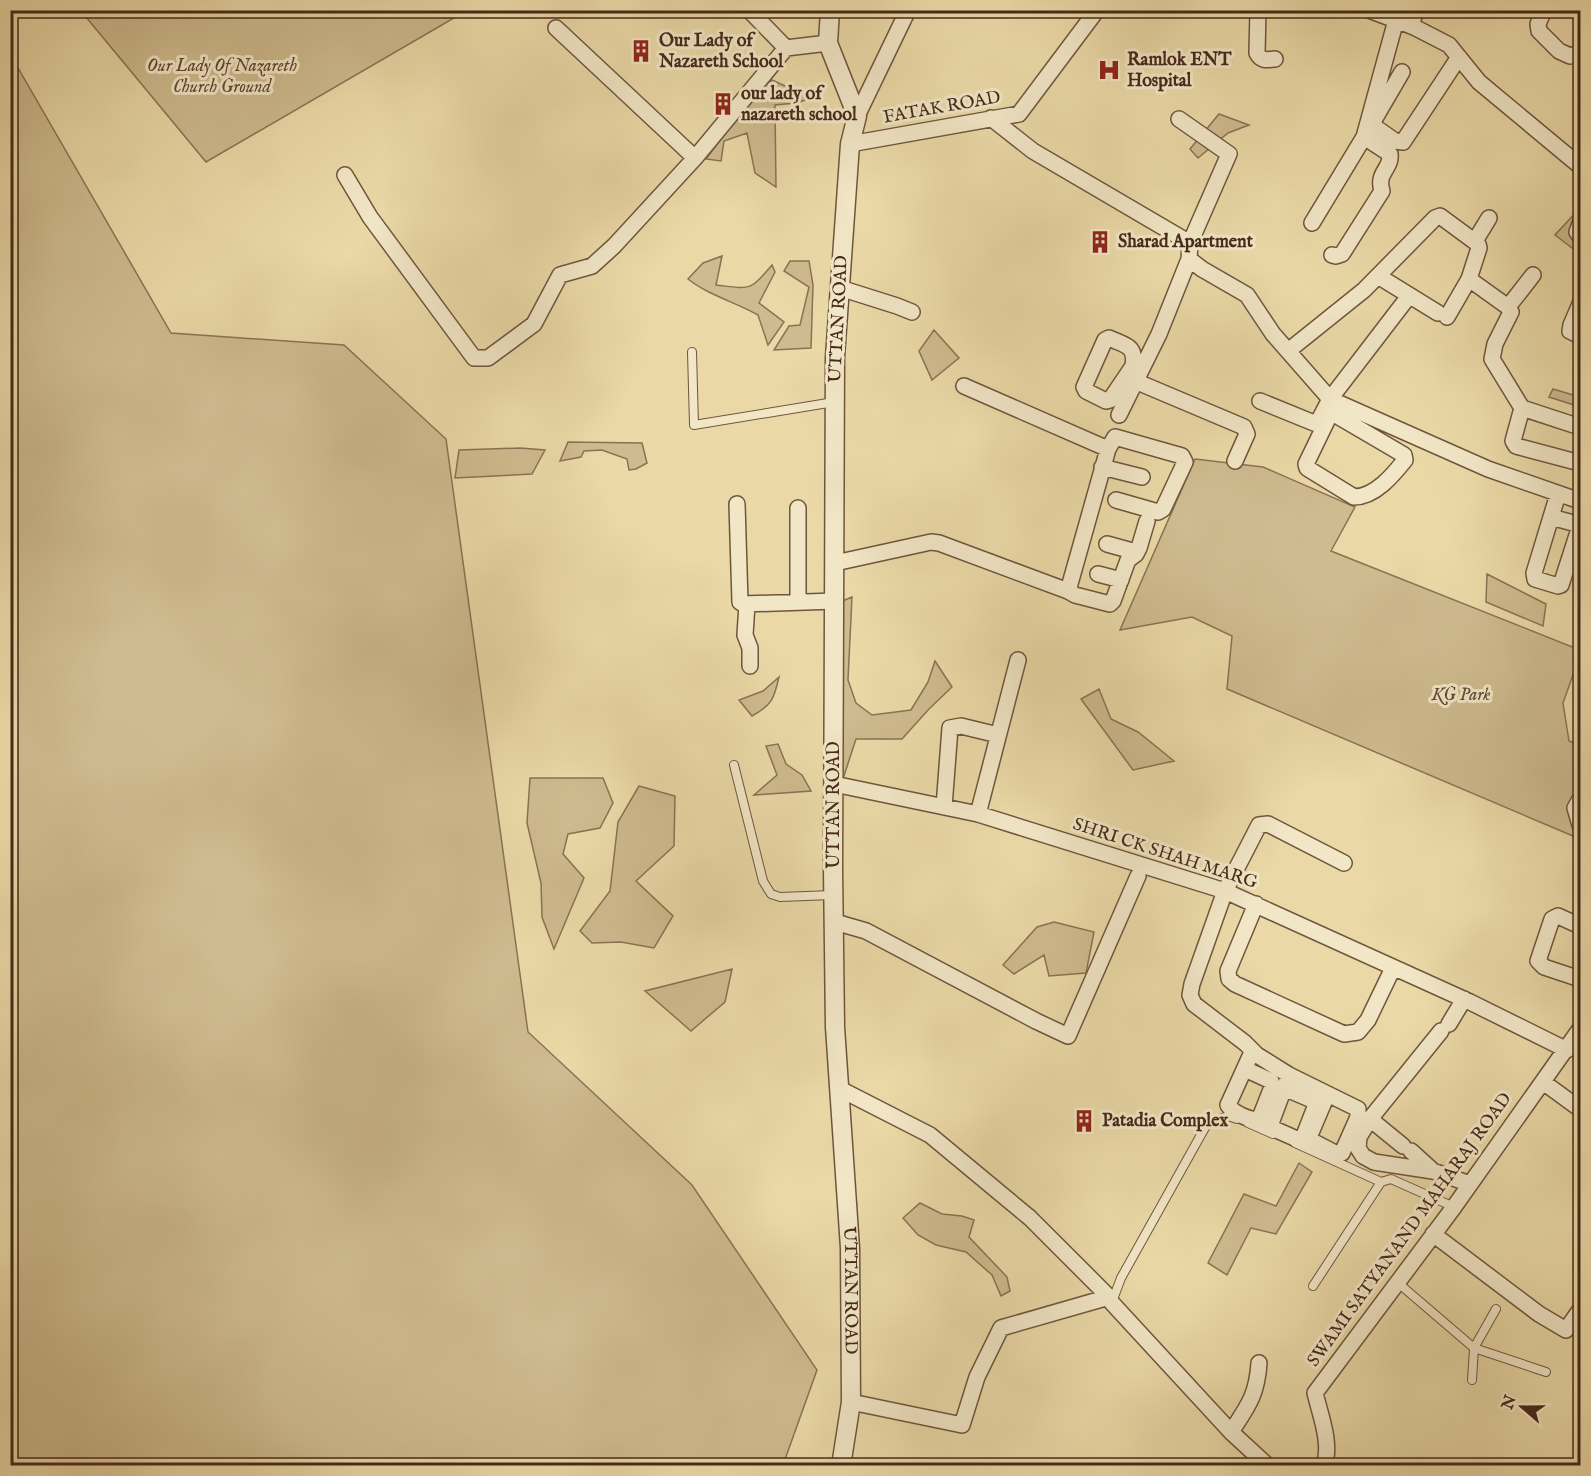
<svg xmlns="http://www.w3.org/2000/svg" width="1591" height="1476" font-family="'IM FELL English',serif">
	<style>
		.green { fill: #cebb8f; stroke: #8a7254; stroke-width: 1.5 }
		.lines { fill: none; stroke-linecap: round; stroke-linejoin: round }
		.service-casing { stroke: #70553d; stroke-width: 10 }
		.minor-casing { stroke: #70553d; stroke-width: 18 }
		.tertiary-casing { stroke: #70553d; stroke-width: 21 }
		.service { stroke: #f1e6c6; stroke-width: 8 }
		.minor { stroke: #f1e6c6; stroke-width: 15 }
		.tertiary { stroke: #f1e6c6; stroke-width: 18 }
		.labels { text-anchor: middle; dominant-baseline: central; stroke-width: 6; stroke-linejoin: round; paint-order: stroke }
		.poi-label { font-size: 18px; font-weight: bold; fill: #47291a; stroke: #f1e6c6; text-anchor: start }
		.park-label { font-size: 18px; font-style: italic; fill: #624631; stroke: #f1e6c6 }
		.street-label { font-size: 18px; fill: #47291a; stroke: #f1e6c6 }
	</style>
	<rect width="100%" height="100%" fill="#ead9a7"/>
	<filter id="stains"><feTurbulence type="fractalNoise" baseFrequency=".00333" numOctaves="4"/><feColorMatrix values="0 0 0 0 .2 0 0 0 0 .09 0 0 0 0 .02 0 0 0 .5 -.17"/></filter>
	<radialGradient id="worn" r=".72"><stop offset=".6" stop-color="#630" stop-opacity="0"/><stop offset="1" stop-color="#630" stop-opacity=".3"/></radialGradient>
	<path class="green" d="M81,11H466L206,162Z
		M10,54L171,333L344,345L446,439L528,1032L692,1185L817,1370L783,1465H11Z
		M772,80L812,98L796,103L775,105L776,187L755,173L747,133L724,141L721,161L706,159L756,92Z
		M1219,114L1249,125L1228,133L1198,158L1190,149Z
		M1580,208V254L1555,235Z
		M722,256L716,285C751,289 749,292 772,265L775,272L759,303L784,322L768,345L758,315C735,302 708,295 688,279L703,263Z
		M790,261H809L813,285L811,348L774,350L789,326L800,325L809,287L784,271Z
		M934,330L959,358L932,380L919,351Z
		M1553,389L1580,397V407L1549,397Z
		M568,442L642,443L647,463L636,469L629,470L627,459L602,450L584,451L581,457L560,461Z
		M520,448L545,450L532,474L455,478L459,450Z
		M1195,459L1263,467L1355,507L1331,551L1580,650V655L1563,703L1569,741L1580,745V839L1227,689L1232,636L1192,617L1120,630Z
		M1487,574L1546,604L1543,626L1486,602Z
		M852,597L848,680L856,703L872,715L911,710L928,682L935,661L952,687L929,709L902,739H856L841,785L840,602Z
		M779,677C774,699 772,705 752,716L739,700L763,691Z
		M1099,689L1111,719L1138,732L1174,761L1133,770L1081,699Z
		M778,744L786,764L802,775L811,791L754,795L777,775L766,746Z
		M530,778H603L613,803L600,828L568,834L563,854L584,878L554,949L542,917L541,883L527,823Z
		M639,786L675,796L674,846L636,881L673,916L654,948L621,942L592,943L580,931L610,891L618,822Z
		M1054,922L1094,932L1086,973L1049,976L1044,955L1014,974L1003,965L1037,927Z
		M732,969L725,1002L691,1031L645,991Z
		M1299,1163L1312,1172L1276,1234L1251,1228L1227,1275L1208,1263L1244,1194L1276,1206Z
		M920,1203L942,1214L962,1216L974,1220L969,1237L1007,1277L1010,1291L1001,1296L992,1275L966,1252L936,1245L918,1235L903,1218Z"/>
	<g class="lines">
		<g class="service-casing">
			<path id="service" d="M692,352L694,425L834,402
				M734,765L763,881L771,894L780,897L832,895
				M1248,1123L1273,1134
				M1295,1143L1381,1182L1391,1179L1454,1207
				M1397,1282L1474,1348L1546,1372
				M1313,1286L1381,1182
				M1112,1302L1121,1278L1207,1124L1228,1116L1237,1119
				M1472,1380L1474,1348L1496,1309"/>
		</g>
		<g class="minor-casing">
			<path id="minor" d="M749,10L786,48L828,43
				M1258,10L1257,53C1261,61 1266,60 1275,59
				M1369,10L1414,27L1449,45L1479,82L1580,166
				M1544,10L1538,24L1539,31L1559,51L1570,56L1580,53
				M1411,26L1416,10
				M556,28L695,158
				M1402,72L1374,120L1375,127L1395,141L1403,142L1459,57
				M857,116L908,10
				M991,118L1033,151L1190,243
				M850,144L1019,114L1097,10
				M345,175L370,217L474,358H488L534,324L560,275L592,266L614,246L695,158L786,48
				M1312,223L1364,137L1396,20
				M1580,224L1577,232L1580,236
				M1475,241L1489,218
				M1332,255L1336,256L1342,254L1382,191C1376,172 1392,169 1390,154L1364,137
				M1189,259L1202,269L1247,295L1273,334L1330,399L1488,469L1580,501
				M1378,276L1438,313
				M840,288L897,306L912,312
				M1580,304L1571,325L1570,331L1580,336
				M1508,307L1533,275
				M1447,317L1469,279
				M1288,351L1364,290L1435,218L1440,216L1478,244L1479,248L1469,279L1508,307L1511,312L1495,344L1492,359L1522,408L1580,427
				M1133,366L1110,400L1106,401L1086,391L1084,387L1105,340L1109,338C1126,346 1136,345 1133,366L1141,370
				M1135,381L1244,427L1247,434L1235,461
				M1260,401L1314,423L1318,422L1330,399L1409,296
				M1522,408L1513,441L1516,446L1580,463
				M1334,414L1404,455L1405,460C1393,475 1375,497 1354,497L1307,468L1306,464L1336,402
				M1119,415L1159,334L1189,259L1190,243L1229,154L1179,119
				M1108,449L1115,437L1182,456L1185,462L1163,509L1158,512L1116,500
				M1102,467L1142,477
				M1558,494L1534,573L1535,579L1558,586L1561,585L1577,535
				M737,504L740,602L743,604L835,601
				M798,508V602
				M1551,517L1573,523
				M1107,544L1136,552
				M835,563L931,542L939,543L1068,591L1108,449L964,386
				M1098,574L1121,580
				M1068,591L1075,595L1110,604L1113,601L1128,560L1136,554L1139,548L1147,521
				M747,604L745,635L750,648V666
				M834,784L978,814L1225,891L1470,1002L1567,1050
				M1580,799L1575,808L1580,825
				M944,807L950,728L961,726L998,735
				M978,814L1018,660
				M1256,904L1228,971L1229,979L1235,984L1344,1034L1358,1032L1368,1020L1393,968
				M835,922L866,931L1036,1021L1068,1036L1138,876
				M1580,926L1558,916L1552,919L1538,961L1544,967L1580,979
				M1449,1024L1464,999
				M1441,1031L1370,1119L1359,1137L1358,1148L1363,1156L1374,1162L1433,1171L1470,1184
				M1245,1069L1271,1081L1272,1087L1259,1120C1249,1120 1233,1113 1228,1105L1252,1052
				M1543,1082L1580,1109
				M1284,1088L1317,1102L1303,1138L1299,1140L1272,1128L1271,1123L1289,1075
				M840,1089L930,1135L1030,1218L1109,1297L1112,1303L1231,1432L1268,1466
				M1327,1095L1310,1135V1140L1337,1154L1342,1153L1358,1117V1109L1289,1075L1257,1055L1245,1043L1194,1004L1190,995L1192,984L1225,891L1259,825L1268,824L1344,863
				M1370,1119L1403,1146
				M1411,1151L1433,1171
				M1433,1234L1539,1314L1566,1330L1580,1310
				M851,1402L962,1425L977,1377L1001,1328L1109,1297
				M1231,1432C1248,1406 1257,1395 1259,1363
				M1324,1466C1332,1444 1320,1414 1315,1393L1454,1207L1580,1029"/>
		</g>
		<g class="tertiary-casing">
			<g id="tertiary">
				<path id="s1" d="M830,10L828,43L857,116L850,144L835,357L833,868L835,1027L850,1248L851,1402L841,1466"/>
			</g>
		</g>
		<use href="#service" class="service"/>
		<use href="#minor" class="minor"/>
		<use href="#tertiary" class="tertiary"/>
	</g>
	<defs>
		<g id="building-bare" transform="scale(1.8)"><path d="M-4-6H4V6H1V3H-1V6H-4ZM-2.5-4.3h1.7v1.8h-1.7ZM.8-4.3h1.7v1.8H.8ZM-2.5-1h1.7V.8h-1.7ZM.8-1h1.7V.8H.8Z" fill="#8f2418" stroke="#f1e6c6" stroke-width="2.5" paint-order="stroke"/></g>
		<g id="hospital-bare" transform="scale(1.8)"><path d="M-5-5h3v3.5h4V-5h3V5h-3V1.5h-4V5h-3Z" fill="#8f2418" stroke="#f1e6c6" stroke-width="2.5" paint-order="stroke"/></g>
	</defs>
	<g fill-rule="evenodd">
		<use href="#building-bare" x="641" y="51"/>
		<use href="#hospital-bare" x="1109" y="70"/>
		<use href="#building-bare" x="723" y="104"/>
		<use href="#building-bare" x="1100" y="242"/>
		<use href="#building-bare" x="1084" y="1121"/>
	</g>
	<g class="labels">
		<g class="poi-label">
			<text x="659" y="41">Our Lady of<tspan x="659" dy="21">Nazareth School</tspan></text>
			<text x="1127" y="60">Ramlok ENT<tspan x="1127" dy="21">Hospital</tspan></text>
			<text x="741" y="94">our lady of<tspan x="741" dy="21">nazareth school</tspan></text>
			<text x="1118" y="242">Sharad Apartment</text>
			<text x="1102" y="1121">Patadia Complex</text>
		</g>
		<g class="park-label">
			<text x="222" y="66">Our Lady Of Nazareth<tspan x="222" dy="21">Church Ground</tspan></text>
			<text x="1461" y="695">KG Park</text>
		</g>
		<g class="street-label">
			<text transform="translate(942 108) rotate(-10)">FATAK ROAD</text>
			<text transform="translate(839 319) rotate(-87)">UTTAN ROAD</text>
			<text transform="translate(834 805) rotate(-90)">UTTAN ROAD</text>
			<text transform="translate(1165 854) rotate(18)">SHRI CK SHAH MARG</text>
			<text transform="translate(1410 1230) rotate(-54)">SWAMI SATYANAND MAHARAJ ROAD</text>
			<text stroke="none"><textPath href="#s1" startOffset="1288">UTTAN ROAD</textPath></text>
		</g>
	</g>
	<rect width="1591" height="1476" fill="none" stroke="#ead9a7" stroke-width="36"/>
	<rect x="12" y="12" width="1567" height="1452" fill="none" stroke="#47291a" stroke-width="3"/>
	<rect x="18" y="18" width="1555" height="1440" fill="none" stroke="#47291a" stroke-width="1.5"/>
	<g transform="translate(1522 1407) rotate(290)" stroke="#f1e6c6" stroke-width="4.5" paint-order="stroke">
	<path d="M0-4.5L10 22L0 15L-10 22Z" fill="#47291a"/>
	<text y="-9" font-size="16" font-weight="bold" text-anchor="middle" fill="#47291a">N</text>
	</g>
	<rect width="100%" height="100%" filter="url(#stains)"/>
	<rect width="100%" height="100%" fill="url(#worn)"/>
</svg>
